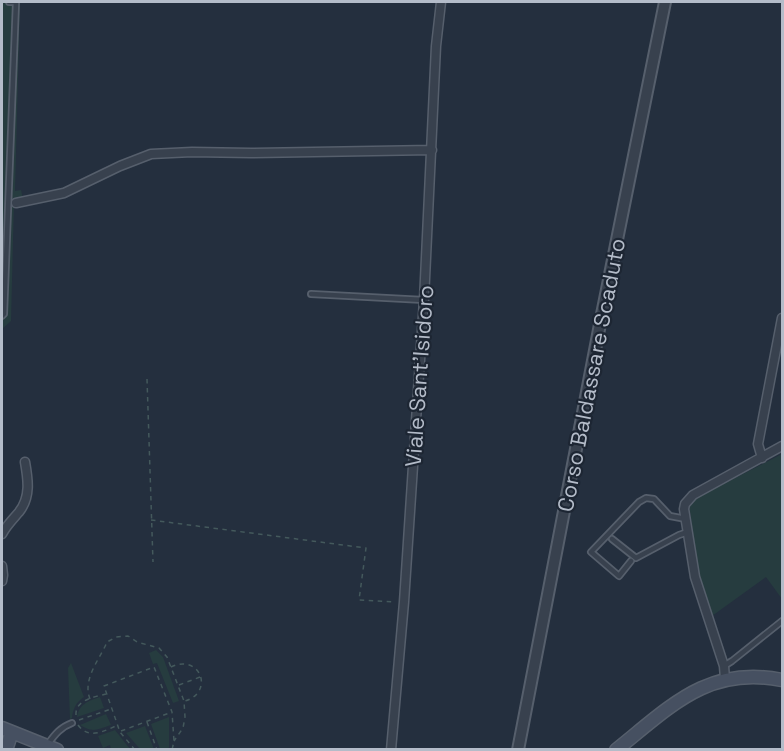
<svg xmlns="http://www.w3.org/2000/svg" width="784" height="751" font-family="'Space Grotesk',sans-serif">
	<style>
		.green { fill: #263c3f }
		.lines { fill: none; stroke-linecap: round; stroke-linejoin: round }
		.service-casing { stroke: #565f6c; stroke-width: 8 }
		.minor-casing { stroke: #565f6c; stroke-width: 11 }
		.tertiary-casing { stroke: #565f6c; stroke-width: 14 }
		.secondary-casing { stroke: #565f6c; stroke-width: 15 }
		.path { stroke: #44595c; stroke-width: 1.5; stroke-dasharray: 4.5 4.5; stroke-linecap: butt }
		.service { stroke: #38414e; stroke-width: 4.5 }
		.minor { stroke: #38414e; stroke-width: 8 }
		.tertiary { stroke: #38414e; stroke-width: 10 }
		.secondary { stroke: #465061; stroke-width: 12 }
		.labels { text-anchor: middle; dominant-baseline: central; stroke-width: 4.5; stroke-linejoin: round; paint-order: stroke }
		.street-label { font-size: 22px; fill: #b4bcc9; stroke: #1d2633 }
	</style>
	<rect width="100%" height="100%" fill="#242f3e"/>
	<path class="green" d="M2,2H20L15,191L21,190L23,199L14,202L11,321L2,329Z
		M782,454V599L766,577L712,616L698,572L689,504L692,500Z
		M156,650L163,657L179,701L173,703L157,663L153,664L149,653Z
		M71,663L84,697C76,702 73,709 72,718L70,719L68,668Z
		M100,697L104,708L77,717C79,704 88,701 100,697Z
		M106,714L111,725C96,730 93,733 80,725Z
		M169,717V747L168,749H160L151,724Z
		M145,726L154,749H140L126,733Z
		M115,730L130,749H111L110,745L103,748L98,736Z"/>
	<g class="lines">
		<g class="service-casing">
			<path id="service" d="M311,294L424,300
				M2,316L4,314L16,2H9
				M612,539L636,558L679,535L688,532
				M631,561L619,576L591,552L639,502L646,498L654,499L670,516L686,519
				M724,666L732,661L782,621
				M48,744C55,734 61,727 72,723"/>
		</g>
		<g class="minor-casing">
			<path id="minor" d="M16,203L64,193L120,166L151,154L192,152L251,153L432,150
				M762,458L758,444L782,318
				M2,534C6,526 13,519 19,512C31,497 28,479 25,462
				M2,566L3,575L2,581
				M725,679L724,666L695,577L684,509L685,504L693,495L782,446
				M391,750L404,602L424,300L436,46L441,2"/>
		</g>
		<g class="tertiary-casing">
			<path id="tertiary" d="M518,750L601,319L665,2"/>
		</g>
		<g class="secondary-casing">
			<path id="secondary" d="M2,728L57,750
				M6,750L12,732
				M616,750C670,707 708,665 782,680"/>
		</g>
		<path class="path" d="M147,379L153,562
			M151,520L366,548L359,600L394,602
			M171,667C200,653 215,692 185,701
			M179,685L200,677
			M90,699C82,679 100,659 107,642L116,637L128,636L137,642L159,648L167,657L184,701L185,717L183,728L174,741
			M76,715C75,700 94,697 106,694
			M79,720L111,709
			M147,722L157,750
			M78,725C89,740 104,731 118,725
			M121,731L172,712
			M135,750L120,732L104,686L154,667L172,712L174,741L172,750"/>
		<use href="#service" class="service"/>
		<use href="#minor" class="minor"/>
		<use href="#tertiary" class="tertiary"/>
		<use href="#secondary" class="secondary"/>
	</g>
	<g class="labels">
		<g class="street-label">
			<text transform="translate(591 375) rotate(-79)">Corso Baldassare Scaduto</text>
			<text transform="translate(419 376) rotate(-86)">Viale Sant'Isidoro</text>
		</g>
	</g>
	<rect width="784" height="751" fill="none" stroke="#b4bcc9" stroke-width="6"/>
</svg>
